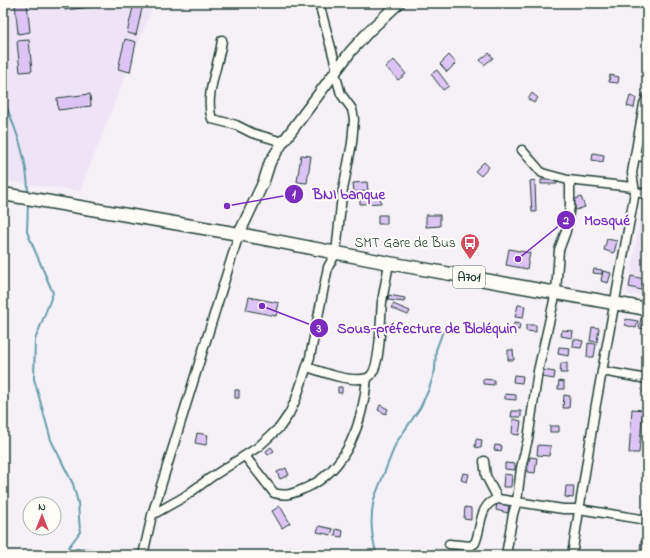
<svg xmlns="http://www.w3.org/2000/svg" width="650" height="558" font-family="'Indie Flower',sans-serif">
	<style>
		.built { fill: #eee4f6 }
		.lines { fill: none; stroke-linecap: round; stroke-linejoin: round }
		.stream { stroke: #669caa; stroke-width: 2 }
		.building { fill: #dcc5f5; stroke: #1f3d34 }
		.minor-casing { stroke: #1f3d34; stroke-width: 11 }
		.major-casing { stroke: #1f3d34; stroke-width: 13 }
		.highway-casing { stroke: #1f3d34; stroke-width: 15 }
		.minor { stroke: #fdfcf7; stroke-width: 8 }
		.major { stroke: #fdfcf7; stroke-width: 10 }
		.highway { stroke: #fdfcf7; stroke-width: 12 }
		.labels { text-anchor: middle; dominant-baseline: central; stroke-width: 4; stroke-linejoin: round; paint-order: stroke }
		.shield { fill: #fdfcf7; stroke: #62766e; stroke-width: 1 }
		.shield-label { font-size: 13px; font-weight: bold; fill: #1f3d34 }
		.poi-label { font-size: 14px; fill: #1f3d34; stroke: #fdfcf7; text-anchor: end }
		.leader { fill: none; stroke: #7b2cbf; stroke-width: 1.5 }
		.callout-dot { fill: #7b2cbf; stroke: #fdfcf7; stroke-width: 1.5 }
		.mark-label { font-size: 12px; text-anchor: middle; font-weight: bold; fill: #fff }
		.callout-label { font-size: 15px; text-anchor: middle; font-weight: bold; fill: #7b2cbf; stroke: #fdfcf7; stroke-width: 4; stroke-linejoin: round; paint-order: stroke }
	</style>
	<rect width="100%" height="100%" fill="#f6f1f7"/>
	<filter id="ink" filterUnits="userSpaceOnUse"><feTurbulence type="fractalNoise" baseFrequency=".025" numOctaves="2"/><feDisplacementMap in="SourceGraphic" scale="8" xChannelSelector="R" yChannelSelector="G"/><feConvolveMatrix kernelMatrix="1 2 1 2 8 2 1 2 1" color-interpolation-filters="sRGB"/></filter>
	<g filter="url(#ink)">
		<path class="built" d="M9,3H154L80,191L4,181Z
			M644,197H647V297L627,294Z"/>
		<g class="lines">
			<path class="stream" d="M3,98C16,130 28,159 28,194
				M28,203L27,232L53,293L35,340L34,379L51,440L73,484L78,503L80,532L65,552
				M3,554L6,555
				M58,555C71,549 88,544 100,555
				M377,555C371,537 370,518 374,499L396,443L420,408L429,389L435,370L436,350L443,331"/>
		</g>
		<path class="building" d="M15,3H27L30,32L18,34Z
			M64,3H100V6L65,10Z
			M134,3L143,4L136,35L127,33Z
			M125,39L136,42L130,72L118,69Z
			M29,40L32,71L20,72L17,41Z
			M489,53L493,58L484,65L480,60Z
			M449,55L456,63L447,72L440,64Z
			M394,60L406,74L398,80L386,67Z
			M437,70L449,86L443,90L431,74Z
			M610,75L619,77L618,83L609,82Z
			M532,93L538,98L534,103L528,99Z
			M90,94L91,106L58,110L57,98Z
			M630,96L636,98L634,108L627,106Z
			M593,153L604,155L603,162L592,160Z
			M301,155L311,156L307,183L297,182Z
			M484,162L489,167L481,176L475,171Z
			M535,180L536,212H532L530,181Z
			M541,180H557V184H541Z
			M367,182L368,191L354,192L353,183Z
			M380,195L381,203L360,204V196Z
			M581,197L585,207L576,210L572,200Z
			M378,215H387V224H378Z
			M426,215H440V226L426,227Z
			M607,239L617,241L614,253L604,250Z
			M509,249L530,253L527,269L506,265Z
			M594,269L602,270V274L593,273Z
			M603,271L611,273L608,283L601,281Z
			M631,276L644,279L641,290L629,287Z
			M389,295L405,298L404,302L388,300Z
			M249,297L279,303L276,316L246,310Z
			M393,304L410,311L408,315L391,308Z
			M518,305L525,306L523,318L515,317Z
			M641,318L647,319V329L639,328Z
			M626,319L638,321L636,328L625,325Z
			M514,323L520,324L519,330L513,329Z
			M526,325H536V332L526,331Z
			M592,327L599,328L597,342L590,341Z
			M562,330L573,331L572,338L561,336Z
			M574,339L583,341L581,348L573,347Z
			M588,343L596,344L594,357H587Z
			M559,347L570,348L569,356L558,354Z
			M508,350H513L514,360H508Z
			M561,363H567V373H560Z
			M543,370L555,372L554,379L542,377Z
			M514,375L523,376L522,383L513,382Z
			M483,379L494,380V385L483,384Z
			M559,381L564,382V389H558Z
			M644,384L647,385V393H643Z
			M338,387H342V393H338Z
			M235,390H239V398H235Z
			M505,394L516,395V400L505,399Z
			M564,395L570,396L569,408H563Z
			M380,405L388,409L386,414L378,410Z
			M632,409L643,410L639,453H629Z
			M512,411H521V417H511Z
			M513,419L521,421L519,435L512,434Z
			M550,426H559V432H550Z
			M197,433L208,435L206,445L195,443Z
			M476,439L482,440L481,448L475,447Z
			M495,445L502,446L501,451L494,450Z
			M538,445L551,446L549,456L537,455Z
			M271,447L274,451L268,455L266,451Z
			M530,457L537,458L535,473L527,472Z
			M505,463L515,464V470L505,469Z
			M286,468L289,475L280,479L277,472Z
			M463,473L469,474L467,482L461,480Z
			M504,474L512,475L511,487H503Z
			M566,486H574L573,498L565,497Z
			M497,502L509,504L508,513L496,510Z
			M280,506L290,523L282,528L272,511Z
			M465,507L471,508V520L464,519Z
			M319,526L333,529L331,535L317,532Z
			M336,529L343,531L342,537L335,536Z
			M641,541L647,542V551L640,550Z"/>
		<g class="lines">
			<g class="minor-casing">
				<path id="minor" d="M319,3L337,70
					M222,40C219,65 204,96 212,119L236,125L252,133L283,142
					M635,155L647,158
					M568,180L633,187
					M635,192L647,194
					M307,367C322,372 351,383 367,378C382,373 380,317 382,302C384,289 387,276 389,263
					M602,371L647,379
					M245,456L274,493C287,497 294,493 306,488C348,469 363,421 367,378
					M484,461L486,476L498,499
					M152,515L184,497L210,478L258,447L280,427L289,414L296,399L310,357L328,267L336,253L342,195L352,143L354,119L352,109L341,94L335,73
					M449,544L471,546L475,543C482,528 478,504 498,499L563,509H579L647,520
					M143,555L152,515L239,234
					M506,555L513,514L517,501L521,468L528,439L538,371L556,292L559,250L566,231L570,206V184L568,180L542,173L522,150
					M572,555L596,404L635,192L632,173L644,104L647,97"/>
			</g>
			<g class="major-casing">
				<path id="major" d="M239,234L264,181L270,162L283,142L351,51L370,30L399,3"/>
			</g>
			<g class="highway-casing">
				<path id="highway" d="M3,194L239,234L389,263L647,309"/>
			</g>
			<use href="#minor" class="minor"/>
			<use href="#major" class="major"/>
			<use href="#highway" class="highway"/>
		</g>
	</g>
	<defs>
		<g id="bus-pin" transform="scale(1)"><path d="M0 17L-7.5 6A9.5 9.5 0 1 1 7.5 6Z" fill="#d1495b" stroke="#fdfcf7"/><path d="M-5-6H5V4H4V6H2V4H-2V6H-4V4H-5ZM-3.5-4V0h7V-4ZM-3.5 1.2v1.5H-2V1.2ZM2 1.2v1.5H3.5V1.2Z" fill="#fff"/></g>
	</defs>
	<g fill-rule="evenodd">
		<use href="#bus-pin" x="470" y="243"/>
	</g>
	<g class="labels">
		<rect class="shield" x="453" y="266" width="32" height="22" rx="3"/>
		<g class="shield-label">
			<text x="469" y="277">A701</text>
		</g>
		<g class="poi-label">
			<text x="456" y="243">SMT Gare de Bus</text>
		</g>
	</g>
	<path class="leader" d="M227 206L294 194M518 259L566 220M262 306L319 328"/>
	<g class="callout-dot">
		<circle cx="227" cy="206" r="4"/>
		<circle cx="518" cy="259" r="4"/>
		<circle cx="262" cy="306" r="4"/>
		<circle cx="294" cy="194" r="10"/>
		<circle cx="566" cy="220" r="10"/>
		<circle cx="319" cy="328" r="10"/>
	</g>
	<g class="mark-label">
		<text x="294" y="198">1</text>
		<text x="566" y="224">2</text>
		<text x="319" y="332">3</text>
	</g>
	<g class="callout-label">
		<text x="349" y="199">BNI banque</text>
		<text x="607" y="225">Mosqué</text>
		<text x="427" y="333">Sous-préfecture de Bloléquin</text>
	</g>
	<rect width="650" height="558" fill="none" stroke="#fdfcf7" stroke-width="16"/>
	<rect x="8" y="8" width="634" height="542" fill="none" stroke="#1f3d34" stroke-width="1.5" filter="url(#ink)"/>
	<g transform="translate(42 516)"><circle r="19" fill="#fdfcf7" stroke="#a4b0a9"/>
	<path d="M0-3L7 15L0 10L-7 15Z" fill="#d1495b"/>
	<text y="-6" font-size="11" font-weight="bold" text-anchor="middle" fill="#1f3d34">N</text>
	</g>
</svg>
